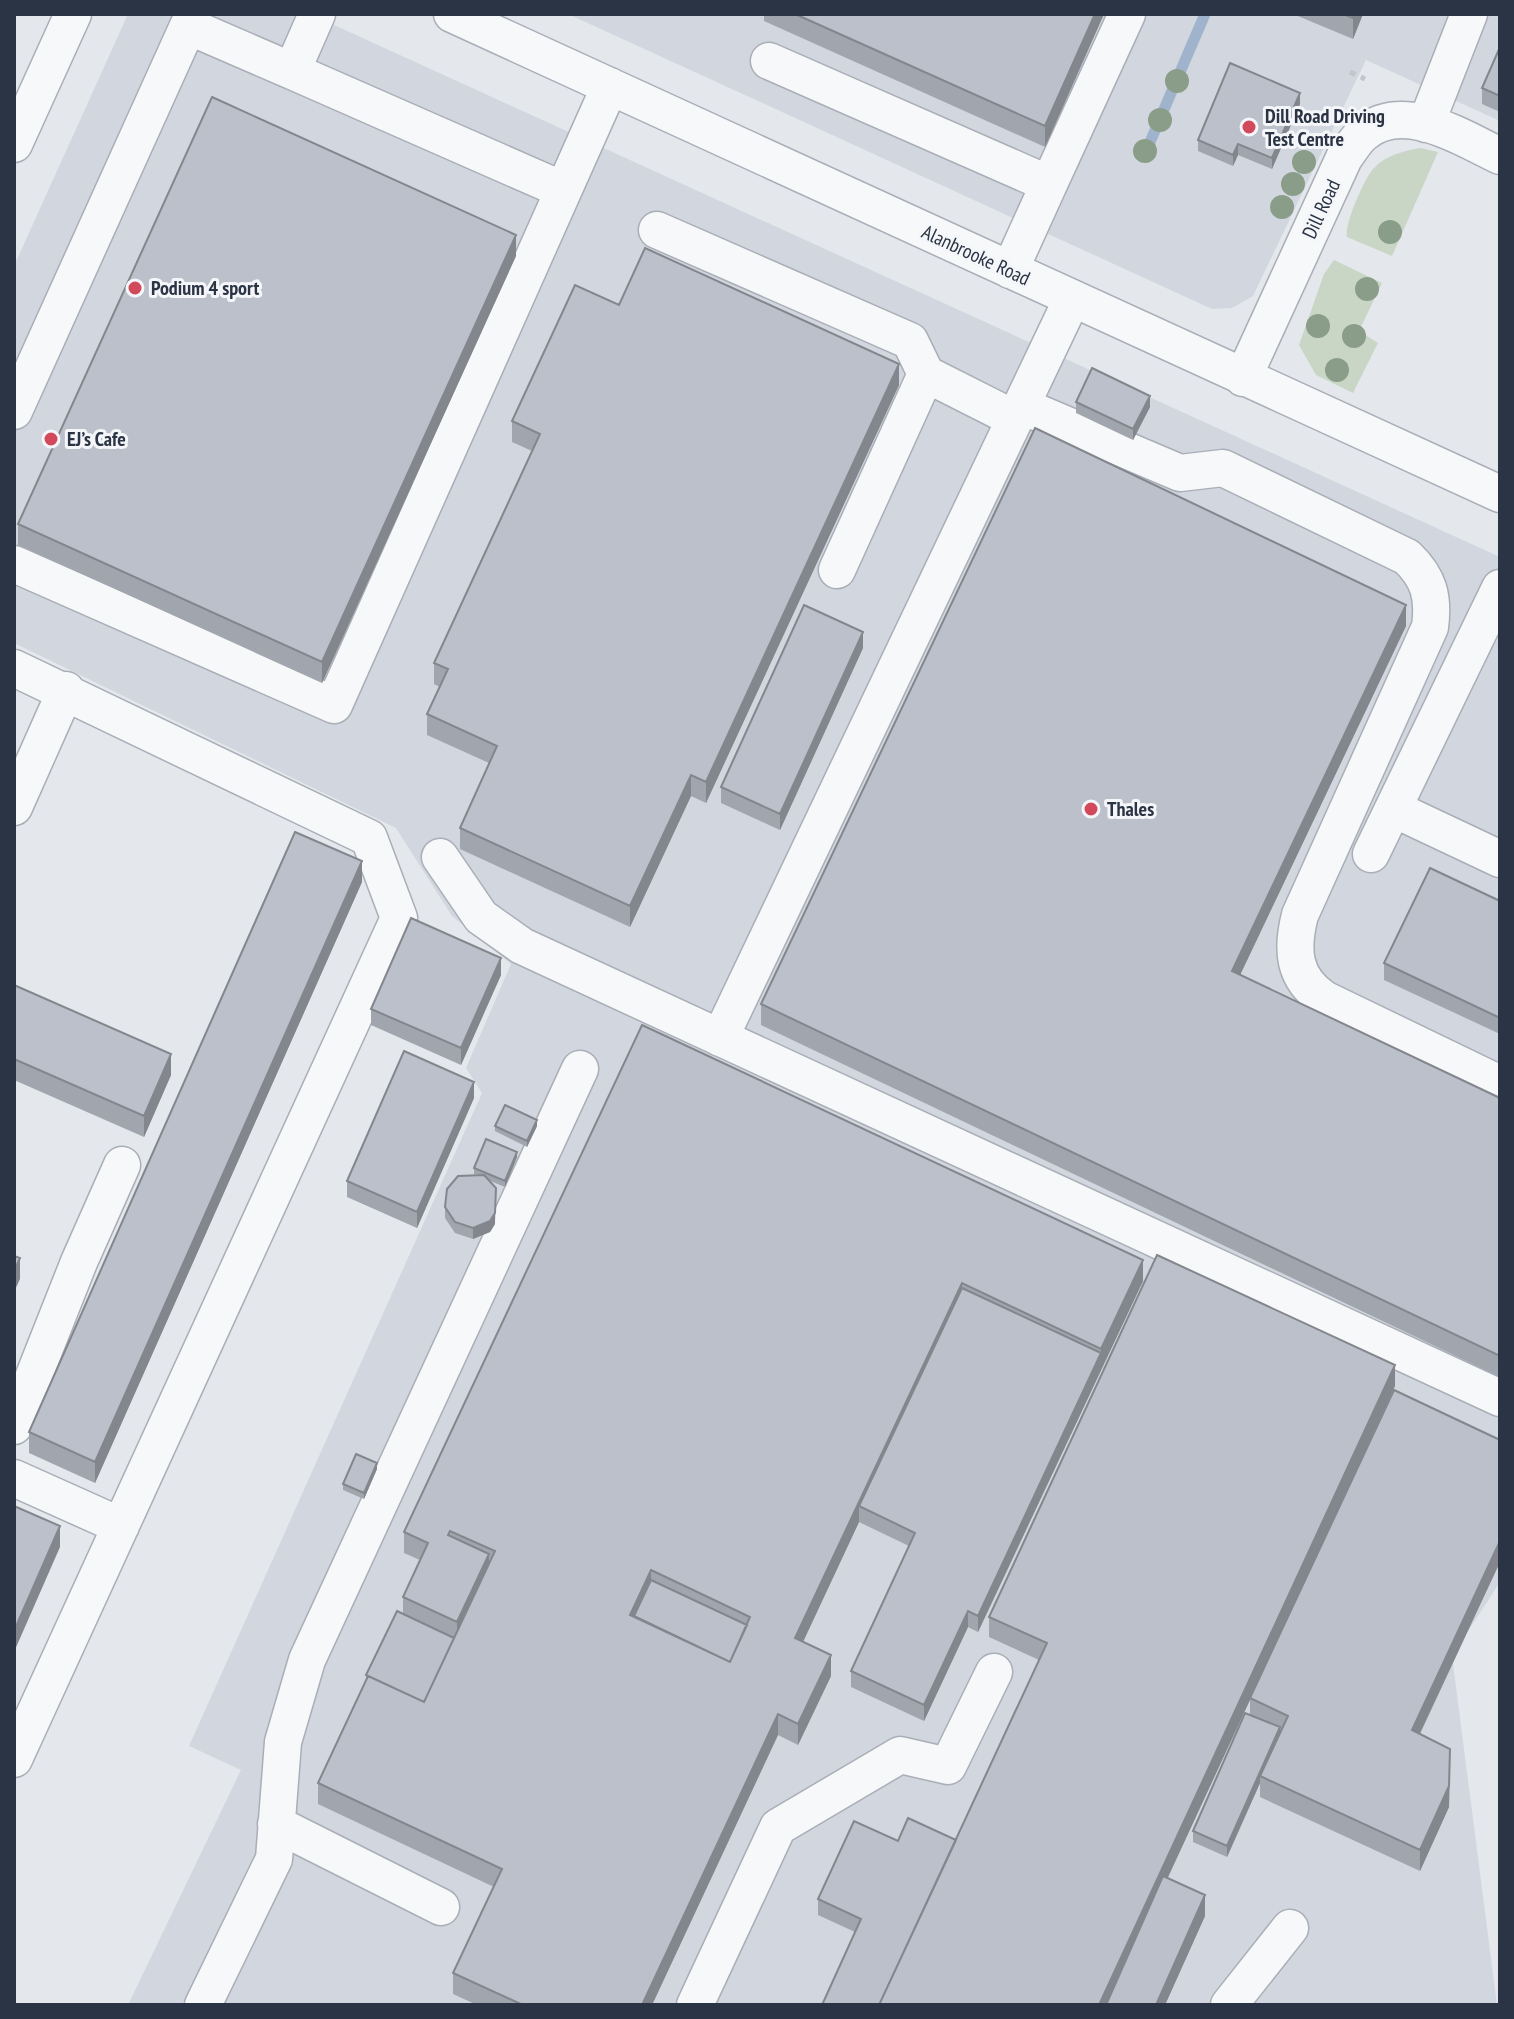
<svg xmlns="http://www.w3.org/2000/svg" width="1514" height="2019" font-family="'PT Sans Narrow',sans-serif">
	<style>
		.built { fill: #d2d6de }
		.green { fill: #c9d6c5 }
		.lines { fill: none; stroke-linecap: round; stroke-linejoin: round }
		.stream { stroke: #9fb4cc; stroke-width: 11 }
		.minor-casing { stroke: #a9aeb7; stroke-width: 39 }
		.path { stroke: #c2c5cb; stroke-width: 5; stroke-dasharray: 6 6; stroke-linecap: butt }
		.minor { stroke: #f7f8fa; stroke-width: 36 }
		.tree { fill: #899d89 }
		.wall { fill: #a1a5ae }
		.shaded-wall { fill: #83868d }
		.building { fill: #bbc0ca; stroke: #83868d; stroke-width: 2; fill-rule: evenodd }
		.poi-dot { fill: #d1495b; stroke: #f4f6f9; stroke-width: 3 }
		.labels { text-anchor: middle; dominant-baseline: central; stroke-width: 6; stroke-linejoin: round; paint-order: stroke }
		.poi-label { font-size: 20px; font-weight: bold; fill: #2b3445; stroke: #f4f6f9; text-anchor: start }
		.street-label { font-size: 20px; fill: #2b3445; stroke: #f4f6f9 }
	</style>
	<rect width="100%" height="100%" fill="#e4e7ec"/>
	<path class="built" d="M128,14H310L1500,557V1582L1452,1656L1497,2005H128L241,1770L189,1746L482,1093L466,1068L511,964L452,916L396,828L14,643V266Z
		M568,14H1500V121L1366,60L1253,296L1232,308L1212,309Z"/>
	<path class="green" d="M1420,148L1438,152L1392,256L1347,237C1344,224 1365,177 1374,168C1386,155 1404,151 1420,148Z
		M1334,260L1382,283L1359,331L1378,343L1353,393L1316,375L1299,345L1324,274Z"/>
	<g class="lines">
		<path class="stream" d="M1144,156L1205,14"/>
		<g class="minor-casing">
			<path id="minor" d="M452,14L1500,494
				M769,61L1049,184L1010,270
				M292,71L563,190
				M1426,124L1469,14
				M14,144L73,14
				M1049,184L1127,14
				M657,230L910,341L926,374
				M1243,378L1344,158C1350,150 1356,139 1364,133C1404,100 1462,138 1500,156
				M1022,406L1180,473L1223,468L1407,557C1429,578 1434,597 1430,627L1300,915C1291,950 1293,978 1324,999L1500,1084
				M14,411L188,26L292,71L317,14
				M14,564L334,705L610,86
				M837,570L926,374L1015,419
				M14,668L369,838L399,918L14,1759
				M14,807L66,690
				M1394,809L1500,859
				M1371,854L1500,588
				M440,857L481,917L522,946L1500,1398
				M720,1038L1072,299
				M14,1426L79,1262L122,1165
				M14,1478L121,1526
				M276,1824L441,1907
				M203,2005L274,1859L283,1742L307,1660L580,1069
				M695,2005L778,1827L900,1755L948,1766L994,1672
				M1229,2005L1290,1928"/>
		</g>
		<path class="path" d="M1350,72L1365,79"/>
		<use href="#minor" class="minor"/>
	</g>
	<g class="tree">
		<circle cx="1177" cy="81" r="12"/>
		<circle cx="1160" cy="120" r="12"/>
		<circle cx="1145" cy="151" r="12"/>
		<circle cx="1304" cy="162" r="12"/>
		<circle cx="1293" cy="184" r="12"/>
		<circle cx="1282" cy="207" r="12"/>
		<circle cx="1390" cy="232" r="12"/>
		<circle cx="1367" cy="289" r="12"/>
		<circle cx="1318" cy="326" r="12"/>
		<circle cx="1354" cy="336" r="12"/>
		<circle cx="1337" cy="370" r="12"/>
	</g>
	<path class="wall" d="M764,14H1104L1045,147L764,21Z
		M1293,14H1363L1353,39Z
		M1500,47V112L1482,104V88Z
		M1300,104L1272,169L1238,155L1233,166L1198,151V140Z
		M516,256L322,683L18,545V524Z
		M619,305L899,385L706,803L691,796L630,927L460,849V828L489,763L427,735V714L440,687L434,684V663L532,451L512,442V421Z
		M1076,402L1150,407L1133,440L1076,413Z
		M1406,626L1240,975L1500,1098V1377L761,1025V1004Z
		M863,648L780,830L721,803V787Z
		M1500,799V820L1498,819V803Z
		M362,882L95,1483L29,1453V1432Z
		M1500,901V1034L1384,980V963Z
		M501,975L461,1065L371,1025V1009Z
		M14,985L171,1075L144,1137L14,1080Z
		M642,1025L1143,1281L978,1632L968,1627L924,1721L851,1687V1671L909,1546L859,1522L803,1642L831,1676L798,1745L778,1735L652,2005H477L453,1994V1973L494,1887L318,1804V1783L366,1681V1675L403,1614V1597L420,1560L404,1553V1532Z
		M474,1098L417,1228L347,1197V1181Z
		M495,1126H537L527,1147L495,1131Z
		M517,1157L505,1187L488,1180L495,1224L490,1232L473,1239L455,1233L445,1218V1207L479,1175L474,1174V1168Z
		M1395,1386L1346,1492L1500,1440V1562L1420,1734L1450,1770L1449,1807L1420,1871L1260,1797V1783L1227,1857L1193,1842V1831L1250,1715V1700L1167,1878L1205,1916L1165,2005H822L855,1932L818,1915V1899L898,1841L956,1840L1039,1660L989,1637V1617Z
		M377,1469L364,1499L343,1490V1484Z"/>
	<path class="shaded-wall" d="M1095,14H1104L1045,147V126Z
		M1354,14H1363L1353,39V18Z
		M1300,93V104L1272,169V158Z
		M1238,144V155L1233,166V155Z
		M516,235V256L322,683V662Z
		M899,364V385L706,803V782Z
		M1150,396V407L1133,440V429Z
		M1406,605V626L1232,992V971Z
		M863,632V648L780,830V814Z
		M691,775V796L630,927V906Z
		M362,861V882L95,1483V1462Z
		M501,958V975L461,1065V1048Z
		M171,1054V1075L144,1137V1116Z
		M474,1082V1098L417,1228V1212Z
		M537,1120V1126L527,1147V1141Z
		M517,1152V1157L505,1187V1181Z
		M496,1188L495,1224L490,1232L473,1239V1228Z
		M20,1258V1279L14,1292V1271Z
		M1143,1260V1281L978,1632V1616L1101,1353V1349Z
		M962,1283V1304L859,1506V1522L795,1659V1638Z
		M1395,1365V1386L1109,2005H1099Z
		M377,1463V1469L364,1499V1493Z
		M60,1526V1547L14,1652V1631Z
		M1500,1541V1562L1412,1750V1730Z
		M489,1554V1575L457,1642V1622Z
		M651,1570V1591L634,1627L630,1615Z
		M968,1611V1627L924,1721V1705Z
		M831,1655V1676L798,1745V1724Z
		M778,1714V1735L652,2005H642Z
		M1280,1727V1738L1260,1776V1783L1227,1857V1846Z
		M1450,1749L1449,1807L1420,1871V1850Z
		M1205,1895V1916L1165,2005H1156Z"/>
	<path class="building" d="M795,14H1095L1045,126Z
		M1343,14H1354L1353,18Z
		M1500,47V96L1482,88Z
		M1230,63L1300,93L1272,158L1238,144L1233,155L1198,140Z
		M212,97L516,235L322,662L18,524Z
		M645,248L899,364L706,782L691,775L630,906L460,828L497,746L427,714L448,669L434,663L540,434L512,421L575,285L619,305Z
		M1092,368L1150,396L1133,429L1076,402Z
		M1035,428L1406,605L1232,971L1500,1098V1356L761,1004Z
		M804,605L863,632L780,814L721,787Z
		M295,832L362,861L95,1462L29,1432Z
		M1430,868L1500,901V1018L1384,963Z
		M411,918L501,958L461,1048L371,1009Z
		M14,985L171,1054L144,1116L14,1059Z
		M642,1025L1143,1260L1101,1349L962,1283L795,1638L831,1655L798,1724L778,1714L642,2005H523L453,1973L502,1869L318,1783L368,1676L424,1702L495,1551L450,1531L448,1535L489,1554L457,1622L403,1597L428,1543L404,1532ZM651,1570L750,1617L730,1662L630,1615Z
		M404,1051L474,1082L417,1212L347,1181Z
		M505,1105L537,1120L527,1141L495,1126Z
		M486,1139L517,1152L505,1181L474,1168Z
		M484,1175L496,1188L495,1213L490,1221L473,1228L455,1222L445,1207L447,1189L458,1176Z
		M1157,1255L1395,1365L1099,2005H879L1047,1643L989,1617Z
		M14,1256L20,1258L14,1271Z
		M962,1288L1101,1353L978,1616L968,1611L924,1705L851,1671L915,1533L859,1506Z
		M1394,1390L1500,1440V1541L1412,1730L1450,1749L1449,1786L1420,1850L1260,1776L1288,1716L1250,1698Z
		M356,1454L377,1463L364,1493L343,1484Z
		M14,1506L60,1526L14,1631Z
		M651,1580L747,1625L730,1662L634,1616Z
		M397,1611L454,1638L424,1702L366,1675Z
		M1245,1713L1280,1727L1227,1846L1193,1831Z
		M908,1818L956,1840L879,2005H822L861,1919L818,1899L854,1821L898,1841Z
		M1163,1876L1205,1895L1156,2005H1106Z"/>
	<g class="poi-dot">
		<circle cx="1249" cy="127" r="8"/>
		<circle cx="135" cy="288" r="8"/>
		<circle cx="51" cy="439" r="8"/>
		<circle cx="1091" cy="809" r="8"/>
	</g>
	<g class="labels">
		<g class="poi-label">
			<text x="1265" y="116">Dill Road Driving<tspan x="1265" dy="23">Test Centre</tspan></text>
			<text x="151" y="288">Podium 4 sport</text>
			<text x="67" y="439">EJ’s Cafe</text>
			<text x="1107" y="809">Thales</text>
		</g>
		<g class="street-label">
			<text transform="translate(1321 209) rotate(-65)">Dill Road</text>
			<text transform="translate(976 255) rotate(25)">Alanbrooke Road</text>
		</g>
	</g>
	<rect width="1514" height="2019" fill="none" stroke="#2b3445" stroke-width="32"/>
</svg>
